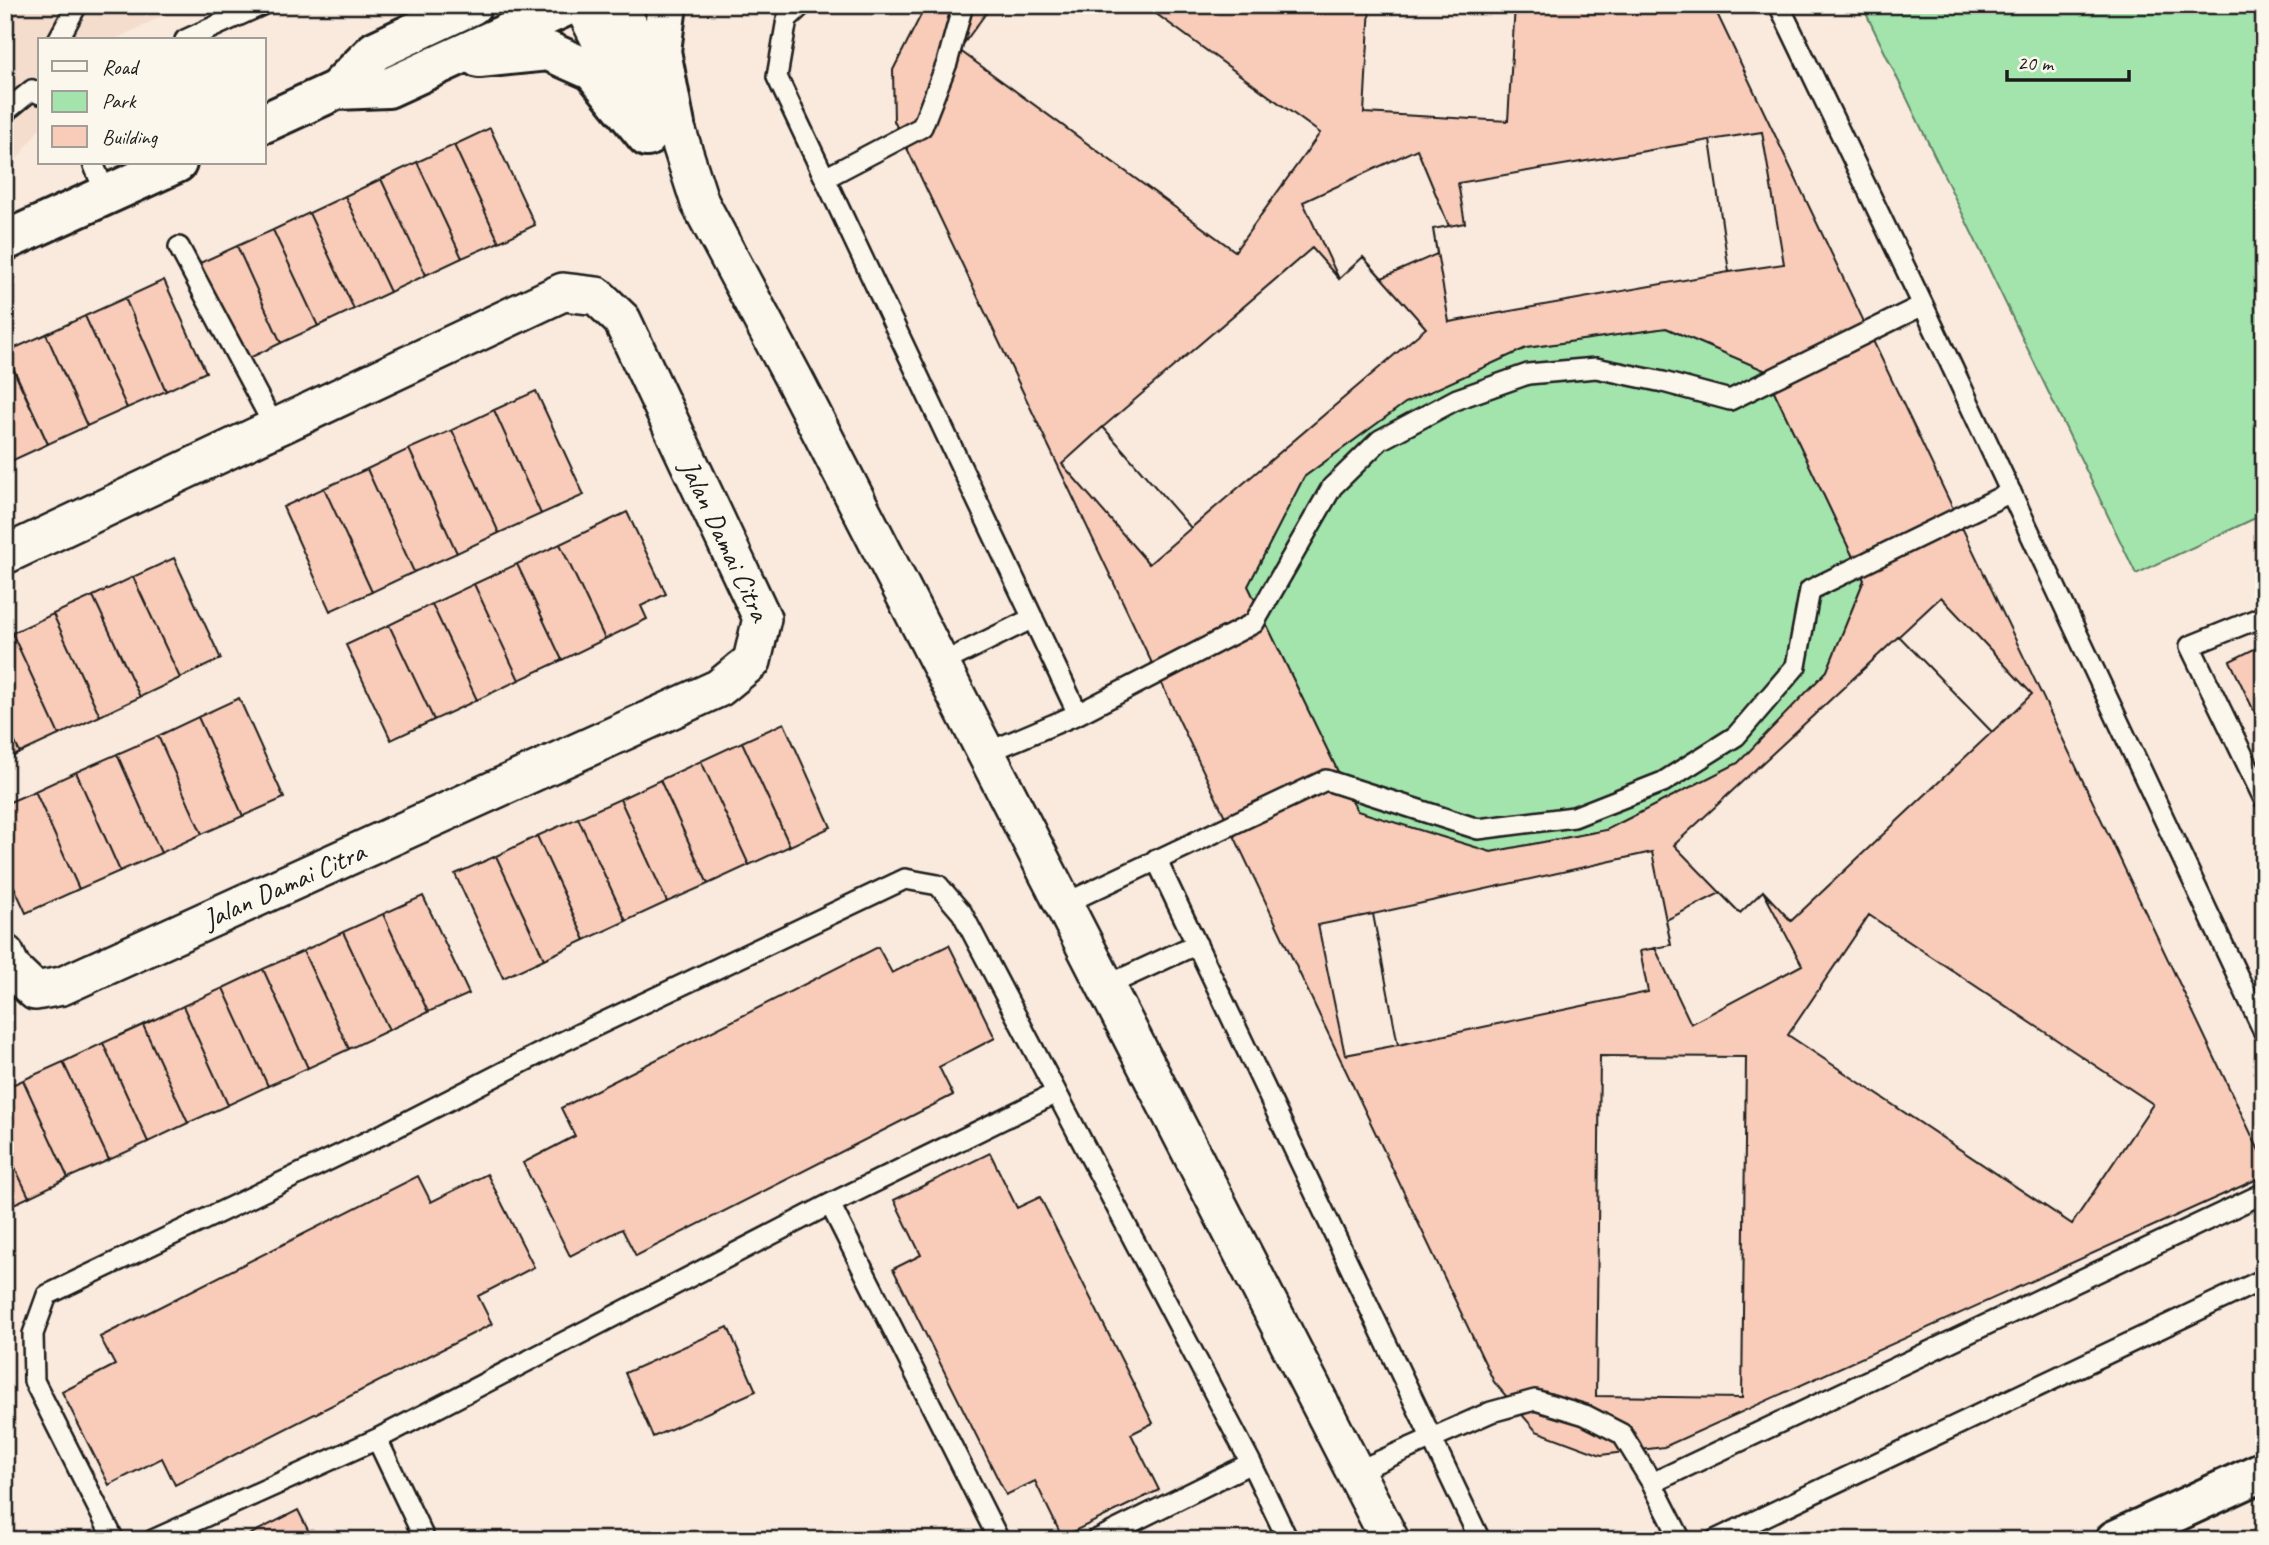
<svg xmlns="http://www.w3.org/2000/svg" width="2269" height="1545" font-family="Caveat,sans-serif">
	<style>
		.built { fill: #f5ddce }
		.green { fill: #a3e4ad; stroke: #608064; stroke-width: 2 }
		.building { fill: #f8ccb9; stroke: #1c1c1c; stroke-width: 2; fill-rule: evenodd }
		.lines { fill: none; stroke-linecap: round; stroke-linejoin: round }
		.service-casing { stroke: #1c1c1c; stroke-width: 24 }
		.minor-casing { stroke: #1c1c1c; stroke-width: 42 }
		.tertiary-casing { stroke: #1c1c1c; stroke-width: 44 }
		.service { stroke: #fbf7ec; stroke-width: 19 }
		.minor { stroke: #fbf7ec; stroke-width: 37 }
		.tertiary { stroke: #fbf7ec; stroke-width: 38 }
		.labels { text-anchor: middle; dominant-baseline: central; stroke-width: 5; stroke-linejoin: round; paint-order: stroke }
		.street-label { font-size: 28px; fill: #1c1c1c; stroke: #fbf7ec }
	</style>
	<rect width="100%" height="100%" fill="#faeadd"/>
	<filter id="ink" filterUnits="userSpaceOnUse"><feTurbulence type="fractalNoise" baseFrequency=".0143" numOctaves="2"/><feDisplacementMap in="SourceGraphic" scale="14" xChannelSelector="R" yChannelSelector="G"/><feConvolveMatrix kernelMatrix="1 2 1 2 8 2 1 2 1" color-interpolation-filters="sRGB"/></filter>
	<g filter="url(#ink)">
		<path class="built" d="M5,5H185L114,40H40V128L5,176Z"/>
		<path class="green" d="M1862,5H2264V514L2136,574Z
			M1666,328L1764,370L1864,580L1827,671L1738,763L1606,830L1491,852L1357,811L1248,586L1304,477L1405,403L1526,348Z"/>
		<path class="building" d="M926,5H1713L2264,1161V1176L1664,1447L1601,1455L1536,1431L1494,1382L894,121L893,70ZM1666,328L1764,370L1864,580L1827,671L1738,763L1606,830L1491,852L1357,811L1248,586L1304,477L1405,403L1526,348Z
			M992,5H1144L1320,133L1235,251L959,50Z
			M1370,5H1515L1508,121L1364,113Z
			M490,128L535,225L499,242L454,145Z
			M1762,132L1784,264L1729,272L1710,140Z
			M1710,140L1729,272L1449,322L1433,229L1465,223L1458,183Z
			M454,145L499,242L462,258L417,162Z
			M1417,149L1449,226L1433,229L1437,254L1382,278L1363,257L1339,279L1303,202Z
			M417,162L462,258L426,275L381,179Z
			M381,179L426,275L390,292L345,196Z
			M345,196L390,292L354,309L309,213Z
			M309,213L354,309L318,326L273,230Z
			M273,230L318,326L281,343L237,246Z
			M237,246L281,343L245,360L200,263Z
			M1312,248L1339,279L1363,257L1426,328L1191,528L1103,427Z
			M164,280L206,372L166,391L125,298Z
			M125,298L166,391L127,408L85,316Z
			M85,316L127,408L87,426L46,334Z
			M46,334L87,426L48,444L6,352Z
			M5,352L48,444L9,462L5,455Z
			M536,391L584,495L541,514L494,410Z
			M494,410L541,514L499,533L452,430Z
			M1103,427L1191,528L1149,564L1062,464Z
			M452,430L499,533L457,553L409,449Z
			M409,449L457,553L414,572L367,469Z
			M367,469L414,572L372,592L324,488Z
			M324,488L372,592L330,611L283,507Z
			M627,512L666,594L641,606L647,619L605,639L560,544Z
			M560,544L605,639L562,660L517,564Z
			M174,558L221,659L180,678L133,577Z
			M517,564L562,660L519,680L474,584Z
			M133,577L180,678L140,697L93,596Z
			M474,584L519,680L477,700L432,604Z
			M93,596L140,697L100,716L53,614Z
			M1941,597L2032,694L1992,732L1899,636Z
			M432,604L477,700L434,720L389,625Z
			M53,614L100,716L59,735L12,633Z
			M389,625L434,720L391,740L346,645Z
			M12,633L59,735L20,753L5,722V637Z
			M1899,636L1992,732L1791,921L1763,891L1740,913L1674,845Z
			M2264,644V732L2230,661Z
			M239,698L284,798L243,816L198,717Z
			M198,717L243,816L202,834L158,736Z
			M5,722L20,753L5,760Z
			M784,723L831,827L790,846L742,742Z
			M158,736L202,834L161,853L117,754Z
			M742,742L790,846L749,865L701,761Z
			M117,754L161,853L120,871L76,772Z
			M701,761L749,865L708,884L660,780Z
			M76,772L120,871L79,889L35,791Z
			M660,780L708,884L667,902L620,799Z
			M35,791L79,889L26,913L5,867V804Z
			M620,799L667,902L626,921L578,818Z
			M578,818L626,921L585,940L537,836Z
			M537,836L585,940L544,959L496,856Z
			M1652,852L1671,945L1640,951L1648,992L1398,1045L1373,914Z
			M496,856L544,959L503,978L455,874Z
			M1763,891L1802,965L1691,1024L1655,948L1671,945L1666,920L1720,893L1740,913Z
			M423,896L469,994L428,1012L383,914Z
			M383,914L428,1012L389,1030L343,932Z
			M1373,914L1398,1045L1345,1055L1318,925Z
			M1869,915L2153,1104L2072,1224L1788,1035Z
			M343,932L389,1030L349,1049L303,951Z
			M949,945L995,1038L939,1067L953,1095L636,1256L622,1229L570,1256L523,1163L575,1136L561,1108L878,947L892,973Z
			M303,951L349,1049L308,1068L263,969Z
			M263,969L308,1068L268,1086L223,988Z
			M223,988L268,1086L228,1105L183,1006Z
			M183,1006L228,1105L188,1123L143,1025Z
			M143,1025L188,1123L148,1142L103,1043Z
			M103,1043L148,1142L109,1160L63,1062Z
			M1600,1056L1746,1057L1742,1398L1596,1396Z
			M63,1062L109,1160L68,1178L23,1080Z
			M23,1080L68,1178L29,1197L5,1147V1088Z
			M5,1147L29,1197L5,1208Z
			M990,1153L1017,1208L1040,1197L1153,1423L1131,1434L1159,1490L1062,1537L1035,1481L1006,1495L893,1269L921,1255L894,1200Z
			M487,1174L534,1267L478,1296L492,1324L175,1485L162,1458L109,1485L62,1392L115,1365L100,1337L418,1176L431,1202Z
			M728,1327L756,1391L653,1437L625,1373Z
			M298,1510L313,1540H239Z
			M890,1530L891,1540H728Z"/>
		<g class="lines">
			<g class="service-casing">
				<path id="service" d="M802,5L787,19L777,77L1078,714
					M1779,5L1923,305L2264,1032
					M58,40L77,5
					M185,40L262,5
					M5,112L32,90L40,94
					M93,163L106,195
					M825,178L922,127L947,63L963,5
					M179,247L274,426
					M2264,616L2190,646L2264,799
					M940,664L1033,618
					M986,753L1078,714L1254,623L1332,487L1380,440L1457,399L1528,374L1596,368L1663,382L1730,400L1923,305
					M1156,859L1480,1540
					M1064,904L1326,780L1478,829L1574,817L1663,782L1736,736L1796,666L1810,590L2011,492
					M1106,986L1197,944
					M830,1204L999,1540
					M377,1439L425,1540
					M1355,1472L1491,1412L1535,1400L1585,1415L1622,1434L1652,1483
					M114,1540L34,1381L33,1334L47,1295L385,1133L562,1042L905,879L938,885L962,913L1251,1463L1288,1540
					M153,1540L377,1439L830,1204L1056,1093
					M1096,1540L1251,1463
					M1681,1540L1652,1483L2264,1193
					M1715,1540L2264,1279"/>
			</g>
			<g class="minor-casing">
				<g id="minor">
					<path d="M583,5L634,108"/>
					<path d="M619,5L675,125L700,203L795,381L1390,1540"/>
					<path id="s1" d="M5,555L563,292L597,296L622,320L762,618L752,661L719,688L62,986L35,991L12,969L5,954"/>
				</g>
			</g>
			<g class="tertiary-casing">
				<path id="tertiary" d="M667,5L661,51L675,125
					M479,58L548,51L593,71L647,137
					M336,90L388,88L569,5
					M264,123L336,90L375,51L472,5
					M5,241L177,163
					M2115,1540L2264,1471"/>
			</g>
			<use href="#service" class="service"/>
			<use href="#minor" class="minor"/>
			<use href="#tertiary" class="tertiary"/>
		</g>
	</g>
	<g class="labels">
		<g class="street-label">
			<text stroke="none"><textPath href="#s1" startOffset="929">Jalan Damai Citra</textPath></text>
			<text transform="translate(284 885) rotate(-24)">Jalan Damai Citra</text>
		</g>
	</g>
	<rect width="2269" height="1545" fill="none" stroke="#fbf7ec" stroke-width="28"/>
	<rect x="14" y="14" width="2241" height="1517" fill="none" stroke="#1c1c1c" stroke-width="2.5" filter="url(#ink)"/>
	<rect x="38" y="38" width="228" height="126" fill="#fbf7ec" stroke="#a29f99" stroke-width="2"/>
	<rect x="52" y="61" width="35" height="10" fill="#fbf7ec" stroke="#a29f99" stroke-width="2"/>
	<text x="102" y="74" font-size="21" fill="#1c1c1c">Road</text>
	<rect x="52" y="91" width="35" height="21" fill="#a3e4ad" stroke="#a29f99" stroke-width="2"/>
	<text x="102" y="108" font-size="21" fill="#1c1c1c">Park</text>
	<rect x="52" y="126" width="35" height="21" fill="#f8ccb9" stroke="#a29f99" stroke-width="2"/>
	<text x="102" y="144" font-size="21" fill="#1c1c1c">Building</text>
	<path d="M2007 70v10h122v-10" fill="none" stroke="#1c1c1c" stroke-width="3.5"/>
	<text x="2017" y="70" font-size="21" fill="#1c1c1c" stroke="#fbf7ec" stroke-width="5" paint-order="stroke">20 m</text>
</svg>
